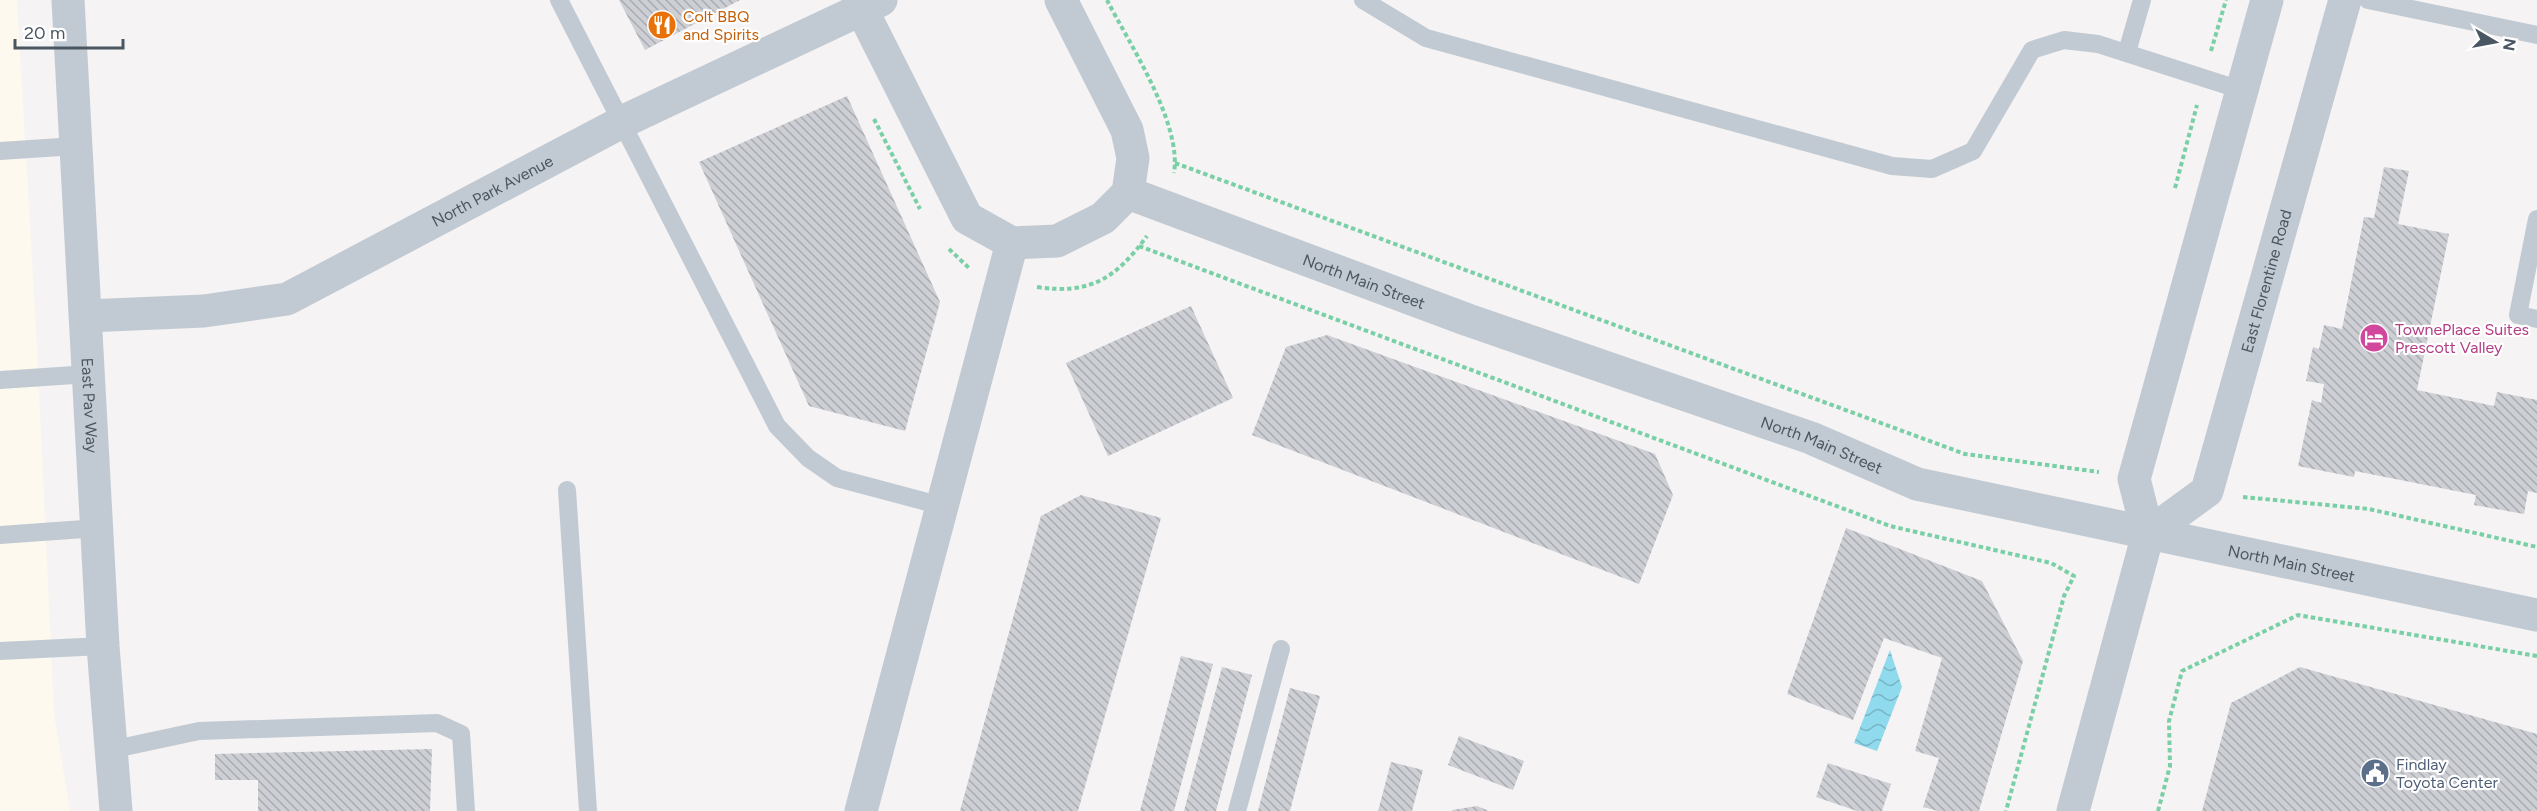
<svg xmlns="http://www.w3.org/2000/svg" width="2537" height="811" font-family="Figtree,sans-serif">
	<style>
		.commercial { fill: #fdf9ef }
		.water { fill: url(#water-waves) }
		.building { fill: url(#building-back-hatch) }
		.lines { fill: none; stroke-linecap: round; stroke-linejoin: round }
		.path { stroke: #7ad0a6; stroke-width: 4; stroke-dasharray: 4.5 3; stroke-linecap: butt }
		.service { stroke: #c1cad2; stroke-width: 18 }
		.minor { stroke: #c1cad2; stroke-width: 33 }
		.tertiary { stroke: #c1cad2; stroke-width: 33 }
		.labels { text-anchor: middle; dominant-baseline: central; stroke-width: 4.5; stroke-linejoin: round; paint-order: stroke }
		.food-label { font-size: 16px; fill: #c56008; stroke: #fff; text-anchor: start }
		.street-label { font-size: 16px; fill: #4a5661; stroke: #fff }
		.hotel-label { font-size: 16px; fill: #b23c85; stroke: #fff; text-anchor: start }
		.service-label { font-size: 16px; fill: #4e5e75; stroke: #fff; text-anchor: start }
	</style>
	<defs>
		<pattern id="water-waves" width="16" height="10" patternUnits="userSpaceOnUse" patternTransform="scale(1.5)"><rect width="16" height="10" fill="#90daee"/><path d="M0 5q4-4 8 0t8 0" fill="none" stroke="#78b4c4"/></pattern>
		<pattern id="building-back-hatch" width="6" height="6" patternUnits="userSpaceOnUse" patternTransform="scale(1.5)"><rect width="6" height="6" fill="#cdcfd5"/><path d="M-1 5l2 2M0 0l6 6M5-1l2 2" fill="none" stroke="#a8abb0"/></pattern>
	</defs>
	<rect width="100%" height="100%" fill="#f5f3f3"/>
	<path class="commercial" d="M0,0H17L37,346L54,714L70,811H0Z"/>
	<path class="water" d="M1890,650L1902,687L1877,751L1854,743Z"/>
	<path class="building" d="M619,0H740L645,50Z
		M847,96L940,302L905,431L809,406L699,162Z
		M2384,167L2409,171L2398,224L2449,234L2417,390L2494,406L2497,392L2537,400V493L2528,491L2524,514L2474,505L2476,495L2355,471L2354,477L2298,466L2312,400L2321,403L2324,384L2306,381L2313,347L2319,349L2324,325L2342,329L2364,217L2374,218Z
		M1191,306L1233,398L1108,456L1066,363Z
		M1327,335L1655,454L1673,495L1639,584L1252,435L1286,347Z
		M1081,495L1161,518L1078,811H960L1041,516Z
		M1846,528L1982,581L2023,661L1979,811H1938L1923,807L1939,758L1915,751L1942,658L1884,638L1853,720L1787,694Z
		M1181,656L1213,664L1174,811H1140Z
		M1222,667L1252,675L1216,811H1184Z
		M2300,667L2537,734V811H2202L2231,703Z
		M1290,688L1320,696L1290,811H1258Z
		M1459,736L1524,761L1513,790L1448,765Z
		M432,749L430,811H258V780H215V754Z
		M1391,762L1423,770L1412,811H1378Z
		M1828,763L1891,784L1882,811H1857L1816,797Z
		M1477,806L1489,811H1452V810Z"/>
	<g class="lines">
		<path class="path" d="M1107,0C1130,45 1182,123 1174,173
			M2211,51L2226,0
			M874,119L920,209
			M1175,163L1965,454L2099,472
			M2175,188L2197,105
			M1139,246L1890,526L2051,563L2074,576L2064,596L2006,811
			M949,249L969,268
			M1037,287C1091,295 1116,278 1147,236
			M2243,497L2369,509L2537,547
			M2158,811L2170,766L2169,721L2182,671L2298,615L2537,656"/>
		<path class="service" d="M559,0L777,426L808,458L837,478L942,506
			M1363,0L1426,38L1892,166L1932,169L1973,151L2032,50L2064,40L2098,44L2241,90
			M2368,0L2537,35
			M2127,52L2142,0
			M0,151L76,146
			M2537,219L2518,315L2537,319
			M0,380L89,374
			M567,490L588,811
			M0,535L98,528
			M0,651L103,646
			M110,750L199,731L437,723L461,734L466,811
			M1237,811L1281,649"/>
		<g class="minor">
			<path d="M862,10L967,218L1012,243L1057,241L1103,218L1128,193L1133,158L1127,130L1061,0"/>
			<path id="s1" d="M1128,193L1468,320L1811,438L1917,484L2537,615"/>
			<path id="s2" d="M86,316L204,311L287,299L622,122L881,0"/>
			<path d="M861,811L1012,243"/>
		</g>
		<g class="tertiary">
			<path id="s3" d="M68,0L103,646L116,811"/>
			<path id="s4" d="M2148,534L2207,491L2345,0"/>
			<path d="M2073,811L2148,534L2134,479L2267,0"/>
		</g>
	</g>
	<defs>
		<g id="restaurant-disc" transform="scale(1.5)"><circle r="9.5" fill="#e8710a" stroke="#fff"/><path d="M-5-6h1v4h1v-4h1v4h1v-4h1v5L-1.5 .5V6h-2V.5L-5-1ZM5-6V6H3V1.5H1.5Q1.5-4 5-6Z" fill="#fff"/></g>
		<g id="hotel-disc" transform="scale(1.5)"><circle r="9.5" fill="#d1479c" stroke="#fff"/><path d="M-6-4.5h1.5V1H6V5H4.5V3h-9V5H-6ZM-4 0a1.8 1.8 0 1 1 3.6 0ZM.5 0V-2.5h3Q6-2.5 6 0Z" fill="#fff"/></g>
		<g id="civic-disc" transform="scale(1.5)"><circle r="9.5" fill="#5c6f8a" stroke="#fff"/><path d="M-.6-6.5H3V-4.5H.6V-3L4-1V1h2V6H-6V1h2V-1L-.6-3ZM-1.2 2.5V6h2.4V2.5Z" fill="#fff"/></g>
	</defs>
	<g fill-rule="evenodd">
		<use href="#restaurant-disc" x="662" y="25"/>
		<use href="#hotel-disc" x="2374" y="338"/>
		<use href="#civic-disc" x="2375" y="773"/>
	</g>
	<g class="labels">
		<g class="food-label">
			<text x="683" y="16">Colt BBQ<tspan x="683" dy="18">and Spirits</tspan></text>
		</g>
		<g class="street-label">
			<text stroke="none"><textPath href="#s2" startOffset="434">North Park Avenue</textPath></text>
			<text stroke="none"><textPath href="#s1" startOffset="252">North Main Street</textPath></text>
			<text stroke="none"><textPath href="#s4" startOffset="291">East Florentine Road</textPath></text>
			<text stroke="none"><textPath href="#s3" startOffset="406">East Pav Way</textPath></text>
			<text stroke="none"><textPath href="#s1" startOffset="738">North Main Street</textPath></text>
			<text stroke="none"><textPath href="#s1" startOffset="1224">North Main Street</textPath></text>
		</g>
		<g class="hotel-label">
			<text x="2395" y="329">TownePlace Suites<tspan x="2395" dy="18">Prescott Valley</tspan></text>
		</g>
		<g class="service-label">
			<text x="2396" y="764">Findlay<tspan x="2396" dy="18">Toyota Center</tspan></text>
		</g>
	</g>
	<g transform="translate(2495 42) rotate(100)" stroke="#ffffff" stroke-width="4.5" paint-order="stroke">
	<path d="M0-4.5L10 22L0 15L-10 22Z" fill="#4a5661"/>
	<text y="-9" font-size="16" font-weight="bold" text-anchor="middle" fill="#4a5661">N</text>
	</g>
	<path d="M15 39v9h108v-9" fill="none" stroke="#4a5661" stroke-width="3"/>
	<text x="24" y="39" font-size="18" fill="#4a5661" stroke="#ffffff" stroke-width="4.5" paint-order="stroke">20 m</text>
</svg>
